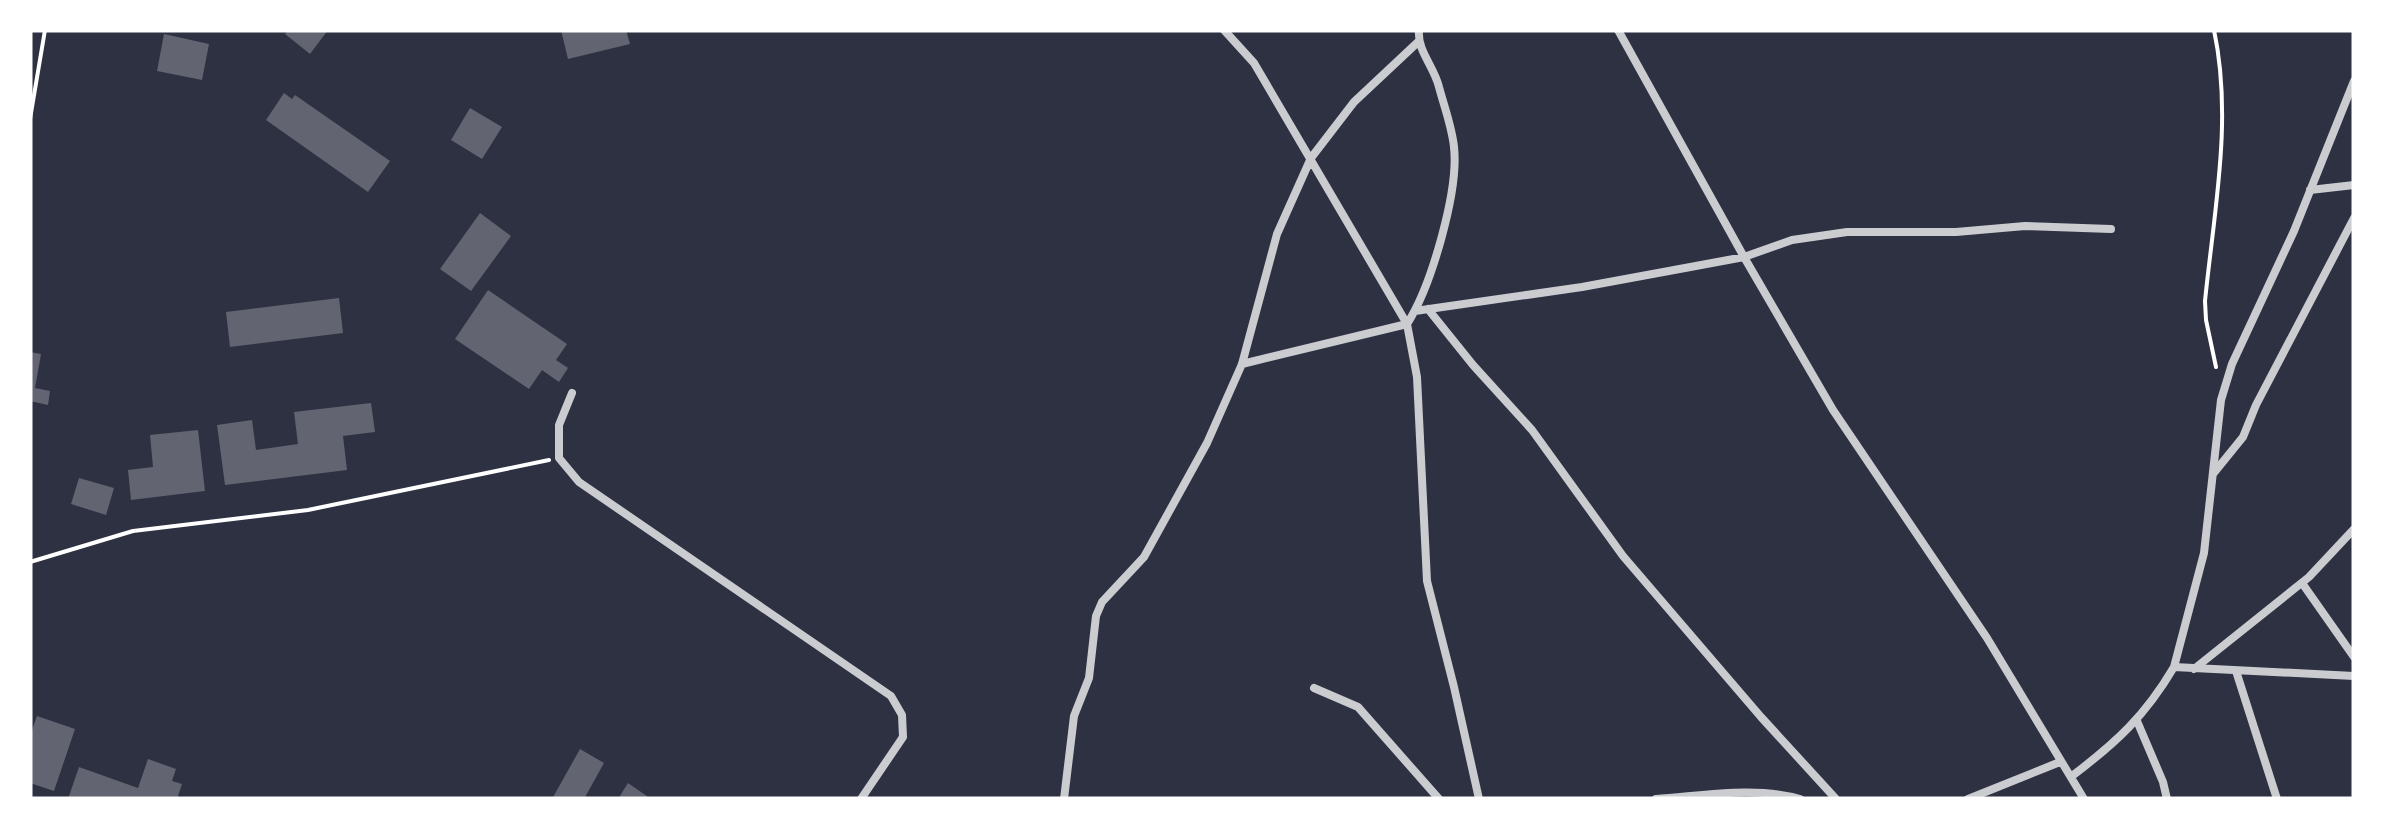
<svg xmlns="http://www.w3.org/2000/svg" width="2384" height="829" font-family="Signika,sans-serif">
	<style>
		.building { fill: #626471 }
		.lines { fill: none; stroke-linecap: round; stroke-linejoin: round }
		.path { stroke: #fff; stroke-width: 4 }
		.minor { stroke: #caccd0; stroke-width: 8 }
	</style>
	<rect width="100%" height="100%" fill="#2d3142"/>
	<path class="building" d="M288,30H328L310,54L285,34Z
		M561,30H626L630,44L568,59Z
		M164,34L209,44L202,80L157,71Z
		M284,93L292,99L295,95L390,161L368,192L266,120Z
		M470,108L502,127L482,159L451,140Z
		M480,213L511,236L471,291L440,269Z
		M488,290L567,344L556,360L568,368L559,382L542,370L529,389L455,339Z
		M339,298L343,333L230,347L226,312Z
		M30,352L41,354L35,388L50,391L48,405L30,401Z
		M371,403L375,432L343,436L347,470L225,485L217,425L252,420L256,450L298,444L294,412Z
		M198,430L205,491L131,500L128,470L153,467L150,435Z
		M79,478L114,488L106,515L71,504Z
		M37,716L75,729L54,791L30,783V736Z
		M580,749L604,763L584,799H552Z
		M148,759L176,769L172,781L182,784L177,799H68L79,767L138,788Z
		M628,783L651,799H618Z"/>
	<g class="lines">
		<path class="path" d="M2214,30C2233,119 2214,211 2205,301L2206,320L2216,367
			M30,119L45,30
			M30,562L133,531L308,510L549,460"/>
		<path class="minor" d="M1224,30L1254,63L1407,324L1417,377L1427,581L1454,687L1479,799
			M1618,30L1744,257L1833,410L1987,638L2084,799
			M2310,190L2354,185
			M1428,309L1473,365L1532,430L1623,556L1761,717L1836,799
			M1415,311L1582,287L1685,268L1744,257L1792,240L1847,232H1956L2025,226L2111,229
			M1242,364L1407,324C1431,287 1459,191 1454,147C1452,127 1444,106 1439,87C1434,66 1417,51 1419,30
			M572,393L559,425V458L579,482L891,696L902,715L903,737L861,799
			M2213,474L2243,437L2256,405L2354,218
			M2302,583L2354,657
			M2174,667L2204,553L2221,400L2232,364L2294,231L2354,81
			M2194,669L2309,577L2354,529
			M2236,671L2277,799
			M1314,688L1358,707L1439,799
			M2137,721L2163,782L2167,799
			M2072,776C2117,742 2145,716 2174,667L2354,676
			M1064,799L1074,716L1089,678L1096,616L1102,602L1144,557L1207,443L1242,364L1277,234L1311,158L1354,102L1418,42
			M1656,799C1702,796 1755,786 1800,799
			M1968,799L2060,762"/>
	</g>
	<rect width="2384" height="829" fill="none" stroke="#ffffff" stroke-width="65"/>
</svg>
